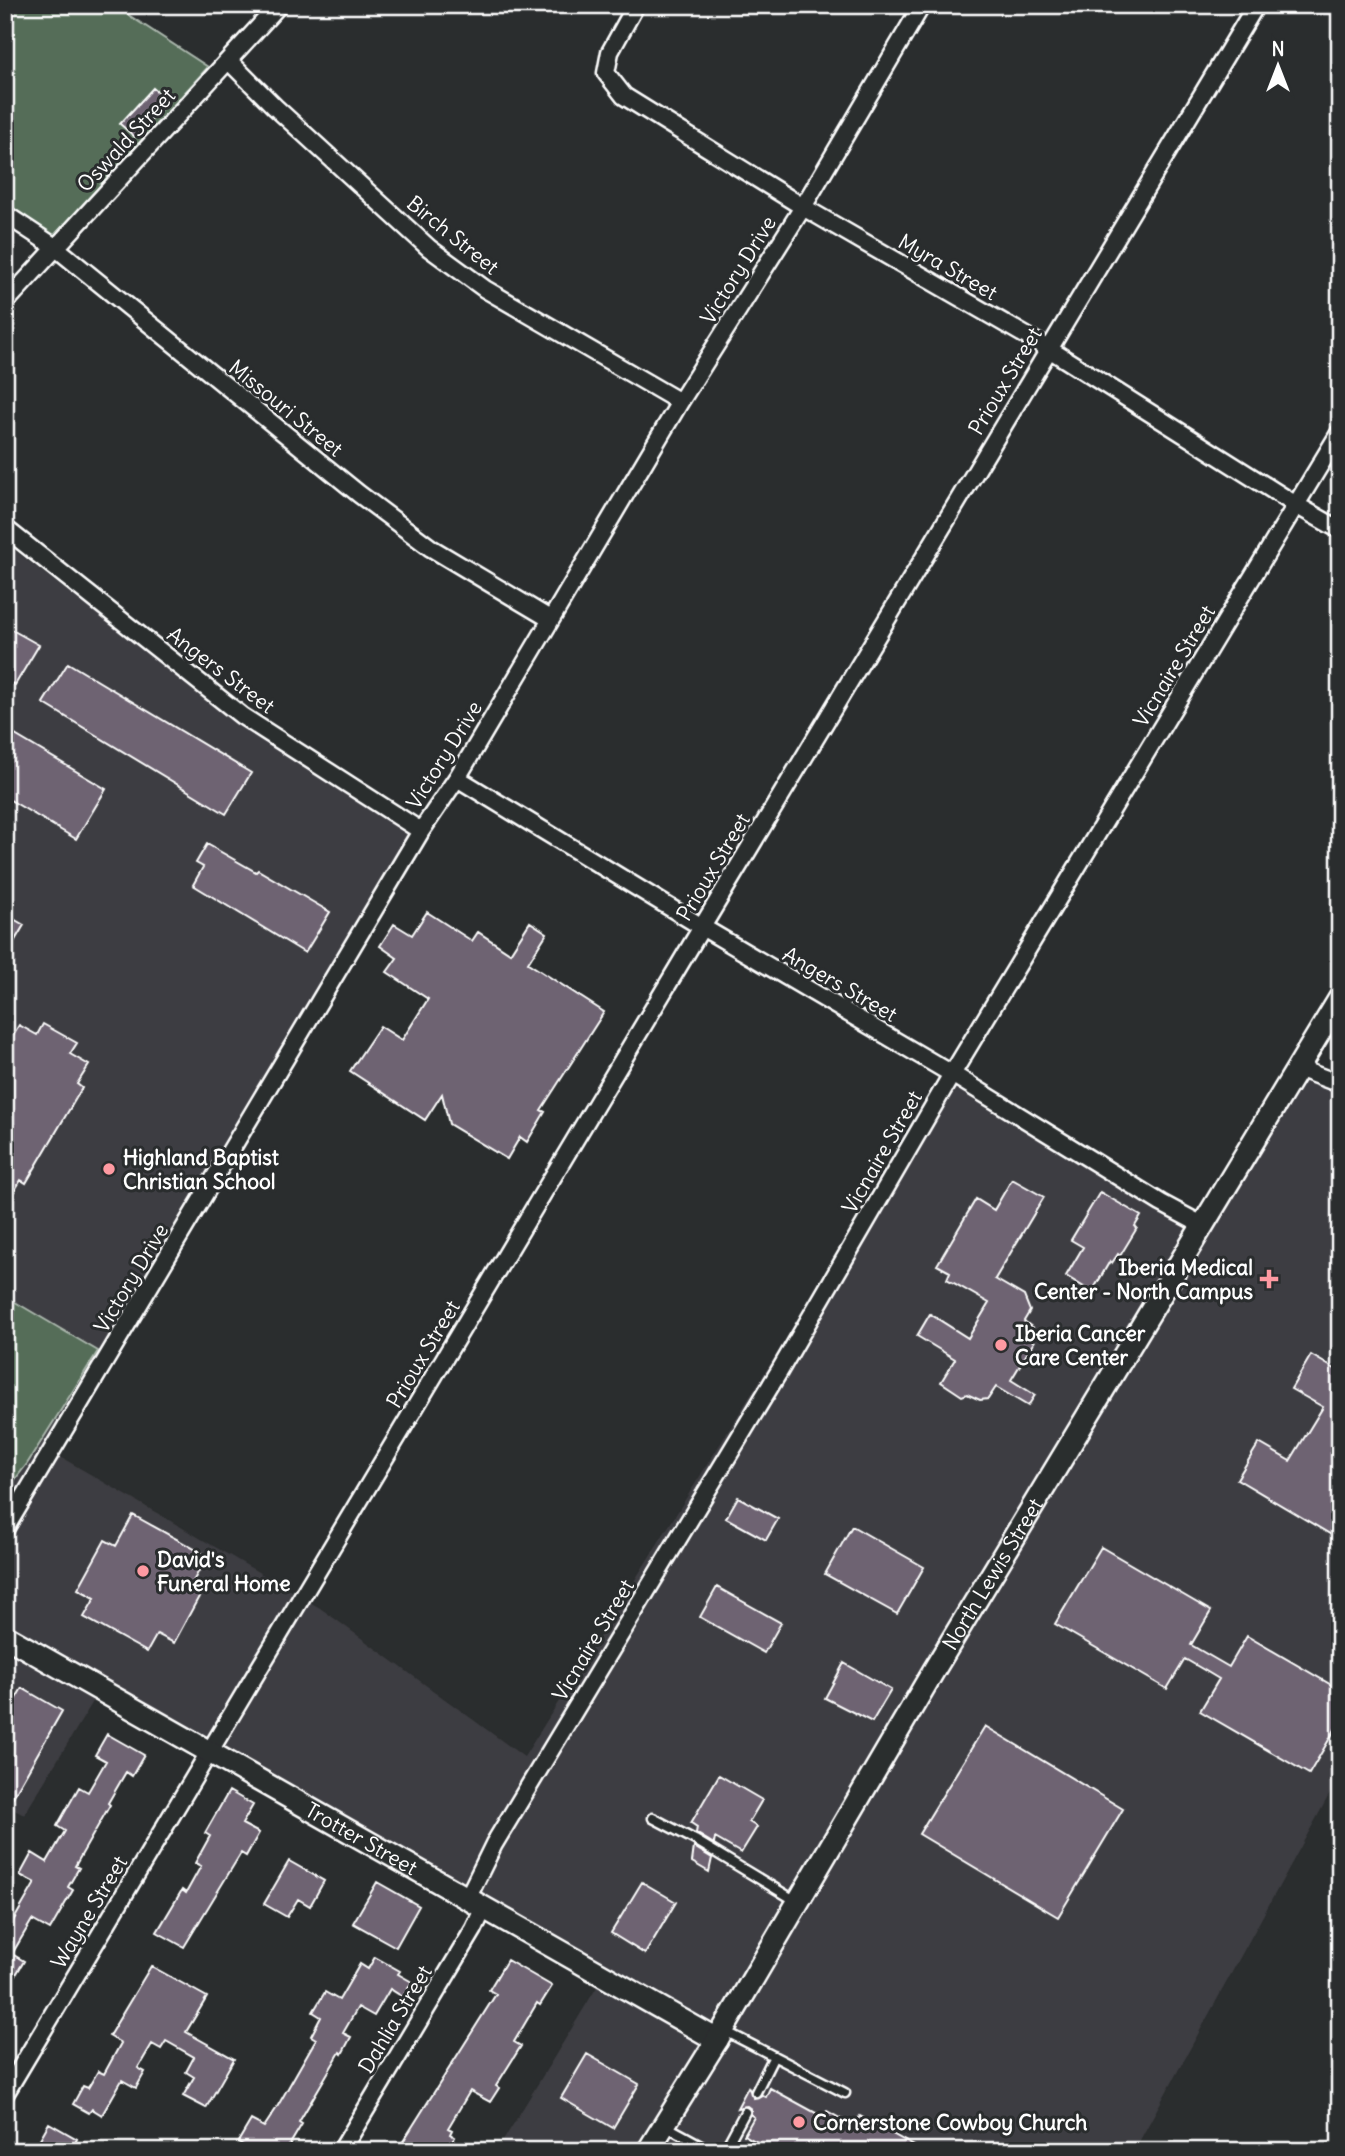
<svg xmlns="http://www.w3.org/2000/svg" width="1345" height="2156" font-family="Delius,sans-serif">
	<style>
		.built { fill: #3e3d42 }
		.green { fill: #556d59; stroke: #aab6ac; stroke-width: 2 }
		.building { fill: #6e6372; stroke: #fff; stroke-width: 2 }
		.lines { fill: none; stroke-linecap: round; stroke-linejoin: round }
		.lane-casing { stroke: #fff; stroke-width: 13 }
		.street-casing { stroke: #fff; stroke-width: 21 }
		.secondary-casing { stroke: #fff; stroke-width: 26 }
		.lane { stroke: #2a2d2e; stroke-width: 8 }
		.street { stroke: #2a2d2e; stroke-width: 16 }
		.secondary { stroke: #2a2d2e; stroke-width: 21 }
		.poi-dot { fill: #ff9aa2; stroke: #2a2d2e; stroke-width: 2.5 }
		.labels { text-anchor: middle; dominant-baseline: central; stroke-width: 6; stroke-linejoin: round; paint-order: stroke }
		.street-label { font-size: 21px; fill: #fff; stroke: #2a2d2e }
		.poi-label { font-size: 21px; font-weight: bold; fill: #fff; stroke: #2a2d2e; text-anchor: start }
	</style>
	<rect width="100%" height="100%" fill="#2a2d2e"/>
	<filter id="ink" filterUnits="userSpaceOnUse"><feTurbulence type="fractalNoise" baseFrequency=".0143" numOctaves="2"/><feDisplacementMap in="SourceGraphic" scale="14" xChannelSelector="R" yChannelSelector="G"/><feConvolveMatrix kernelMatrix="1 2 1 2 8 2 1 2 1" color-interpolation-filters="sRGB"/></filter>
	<g filter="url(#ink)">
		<path class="built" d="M5,543L186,683L421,831L5,1508Z
			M1297,1068L1340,1091V1775L1134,2151H497L603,1977L100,1690L24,1815L5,1805V1532L52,1452L320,1608L524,1757L952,1074L1201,1225Z"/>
		<path class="green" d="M5,5H113L208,67L53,238L5,209Z
			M5,1296L98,1351L27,1464L5,1492Z"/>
		<path class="building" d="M153,88L168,101L135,137L120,124Z
			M5,626L39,645L15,685L5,680Z
			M68,663L251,773L226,814L43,703Z
			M5,729L106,789L76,839L5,797Z
			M207,844L256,872L258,870L330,912L305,953L193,885L203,867L196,863Z
			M427,912L472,941L478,932L510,953L530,922L547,933L528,963L604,1012L541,1110L545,1112L527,1142L520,1137L507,1159L449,1124L442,1094L425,1120L350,1071L380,1026L402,1040L428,999L387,972L397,958L380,946L394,924L412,935Z
			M5,914L24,925L5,957Z
			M43,1024L77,1043L70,1054L89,1065L77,1084L82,1088L26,1183L21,1180L5,1206V1048L19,1025L37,1035Z
			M1012,1179L1044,1197L995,1279L1024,1296L1030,1311L1024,1321L1033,1328L1027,1338L1034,1342L1011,1380L1035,1395L1028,1406L996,1387L988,1399L980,1400L967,1394L962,1396L941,1382L955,1359L917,1336L930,1314L968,1338L989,1303L947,1279L950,1272L937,1265L976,1199L994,1210Z
			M1100,1192L1141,1216L1135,1226L1137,1228L1120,1256L1118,1254L1112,1263L1110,1261L1092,1292L1066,1276L1083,1247L1071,1240Z
			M1311,1355L1340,1372V1540L1237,1479L1259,1443L1290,1461L1323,1407L1291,1389Z
			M738,1497L778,1519L766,1540L726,1518Z
			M133,1515L207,1556L190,1587L201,1593L174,1643L157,1634L147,1652L84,1617L95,1598L78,1589L105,1540L116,1546Z
			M852,1526L924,1567L897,1614L825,1574Z
			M1101,1547L1211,1611L1191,1645L1229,1667L1247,1636L1340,1690V1721L1309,1774L1200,1711L1219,1679L1204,1670L1185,1659L1167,1689L1055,1624Z
			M717,1587L781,1623L764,1653L700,1617Z
			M844,1663L891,1690L872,1722L825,1698Z
			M22,1688L62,1711L5,1811V1717Z
			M985,1726L1123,1809L1058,1917L919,1834Z
			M107,1734L144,1755L132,1776L126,1772L108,1803L110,1805L75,1866L79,1868L68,1887L73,1890L50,1930L32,1920L12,1954L24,1961L5,1993V1935L35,1883L20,1875L32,1853L47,1862L65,1831L57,1826L79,1787L88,1792L106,1761L95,1755Z
			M719,1775L762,1800L749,1822L757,1827L741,1853L715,1838L714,1844L696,1833L697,1827L691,1823Z
			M229,1791L253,1805L242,1824L259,1833L246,1856L241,1853L184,1947L157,1932L182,1890L186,1893L201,1866L195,1863L210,1836L205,1833Z
			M694,1847L712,1858L709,1872L692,1862Z
			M289,1861L324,1881L310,1906L298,1899L287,1917L264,1904Z
			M377,1882L419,1906L396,1947L353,1923Z
			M642,1882L676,1902L645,1954L611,1933Z
			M375,1957L400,1971L398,1974L412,1982L403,1997L390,1989L374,2016L358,2007L343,2033L351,2037L342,2054L340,2052L299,2122L302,2124L286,2151H253L238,2142L251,2120L264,2127L276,2109L316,2039L311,2036L321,2017L313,2012L325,1992L339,2000L360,1964L368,1969Z
			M507,1960L552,1986L540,2005L537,2003L514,2042L521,2046L496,2086L499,2088L490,2102L470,2091L448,2128L452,2130L450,2134L455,2137L447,2151H397L496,1994L489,1990Z
			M151,1966L207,1997L186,2032L234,2059L206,2108L183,2096L194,2077L186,2072L194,2057L166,2041L161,2049L152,2044L138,2068L145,2072L136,2088L122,2080L102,2115L92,2109L89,2113L73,2104L83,2086L88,2088L98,2071L104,2074L121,2043L109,2036Z
			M587,2054L639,2084L613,2128L561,2098Z
			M748,2087L754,2098L762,2095L766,2097L770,2088L823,2117L827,2111L854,2126L860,2116L923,2151H773L744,2135L754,2117L751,2115V2109L747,2106L737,2108Z
			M49,2123L77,2139L71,2151H33Z"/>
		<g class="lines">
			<g class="lane-casing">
				<path id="lane" d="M653,1818L695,1840L796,1901
					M723,2030L845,2093
					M756,2092L774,2056
					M666,2126L712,2151
					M724,2151L745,2112"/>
			</g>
			<g class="street-casing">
				<path id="street" d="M636,5L610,52L606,73L624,96L803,207L1049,349L1296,505L1340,530
					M229,61L275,107L429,248L485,289L680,402
					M5,214L55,247L359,494L431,548L550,619
					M5,303L279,5
					M5,528L242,716L421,831
					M457,778L702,927L952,1074L1161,1203L1202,1225
					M1297,1068L1340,1084
					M5,1529L421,831L457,778L680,402L803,207L922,5
					M468,1897L494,1844L780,1370L952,1074L1340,432
					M5,2094L702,927L1256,5
					M341,2151L474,1929L484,1907"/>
			</g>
			<g class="secondary-casing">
				<g id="secondary">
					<path id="s1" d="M5,1636L717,2040"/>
					<path id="s2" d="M648,2151L717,2040L934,1670L1340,998"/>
				</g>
			</g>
			<use href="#lane" class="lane"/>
			<use href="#street" class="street"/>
			<use href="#secondary" class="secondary"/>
		</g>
	</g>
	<g class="poi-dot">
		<circle cx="109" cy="1169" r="7"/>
		<path d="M1265.5 1268.5h7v7h7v7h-7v7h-7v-7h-7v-7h7z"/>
		<circle cx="1001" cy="1345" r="7"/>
		<circle cx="143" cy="1571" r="7"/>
		<circle cx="799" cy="2122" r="7"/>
	</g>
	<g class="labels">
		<g class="street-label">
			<text transform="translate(126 140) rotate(-47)">Oswald Street</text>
			<text transform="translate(453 235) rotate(39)">Birch Street</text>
			<text transform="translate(948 267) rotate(30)">Myra Street</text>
			<text transform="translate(738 270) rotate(-58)">Victory Drive</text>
			<text transform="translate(1005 381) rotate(-59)">Prioux Street</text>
			<text transform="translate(286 408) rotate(39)">Missouri Street</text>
			<text transform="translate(1174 666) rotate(-59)">Vicnaire Street</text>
			<text transform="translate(221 670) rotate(37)">Angers Street</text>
			<text transform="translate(444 755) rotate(-58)">Victory Drive</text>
			<text transform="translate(713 867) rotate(-59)">Prioux Street</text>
			<text transform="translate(840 984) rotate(30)">Angers Street</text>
			<text transform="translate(882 1152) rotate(-60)">Vicnaire Street</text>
			<text transform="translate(131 1278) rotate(-59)">Victory Drive</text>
			<text transform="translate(423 1354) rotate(-59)">Prioux Street</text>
			<text stroke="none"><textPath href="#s2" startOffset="672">North Lewis Street</textPath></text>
			<text transform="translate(593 1640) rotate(-59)">Vicnaire Street</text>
			<text stroke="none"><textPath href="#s1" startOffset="410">Trotter Street</textPath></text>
			<text transform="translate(89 1912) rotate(-59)">Wayne Street</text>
			<text transform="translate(395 2019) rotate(-59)">Dahlia Street</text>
		</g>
		<g class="poi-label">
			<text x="123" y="1157">Highland Baptist<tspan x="123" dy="24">Christian School</tspan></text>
			<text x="1253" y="1267" text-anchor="end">Iberia Medical<tspan x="1253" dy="24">Center - North Campus</tspan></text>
			<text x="1015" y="1333">Iberia Cancer<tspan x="1015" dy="24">Care Center</tspan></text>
			<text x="157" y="1559">David's<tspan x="157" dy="24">Funeral Home</tspan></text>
			<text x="813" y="2122">Cornerstone Cowboy Church</text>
		</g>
	</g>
	<rect width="1345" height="2156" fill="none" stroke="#2a2d2e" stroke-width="28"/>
	<rect x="14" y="14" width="1317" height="2128" fill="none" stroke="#fff" stroke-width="2.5" filter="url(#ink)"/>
	<g transform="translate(1278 66)" stroke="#2a2d2e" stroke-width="5" paint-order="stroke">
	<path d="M0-5L12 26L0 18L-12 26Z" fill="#ffffff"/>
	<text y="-10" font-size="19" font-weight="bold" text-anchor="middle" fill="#ffffff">N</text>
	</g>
</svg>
